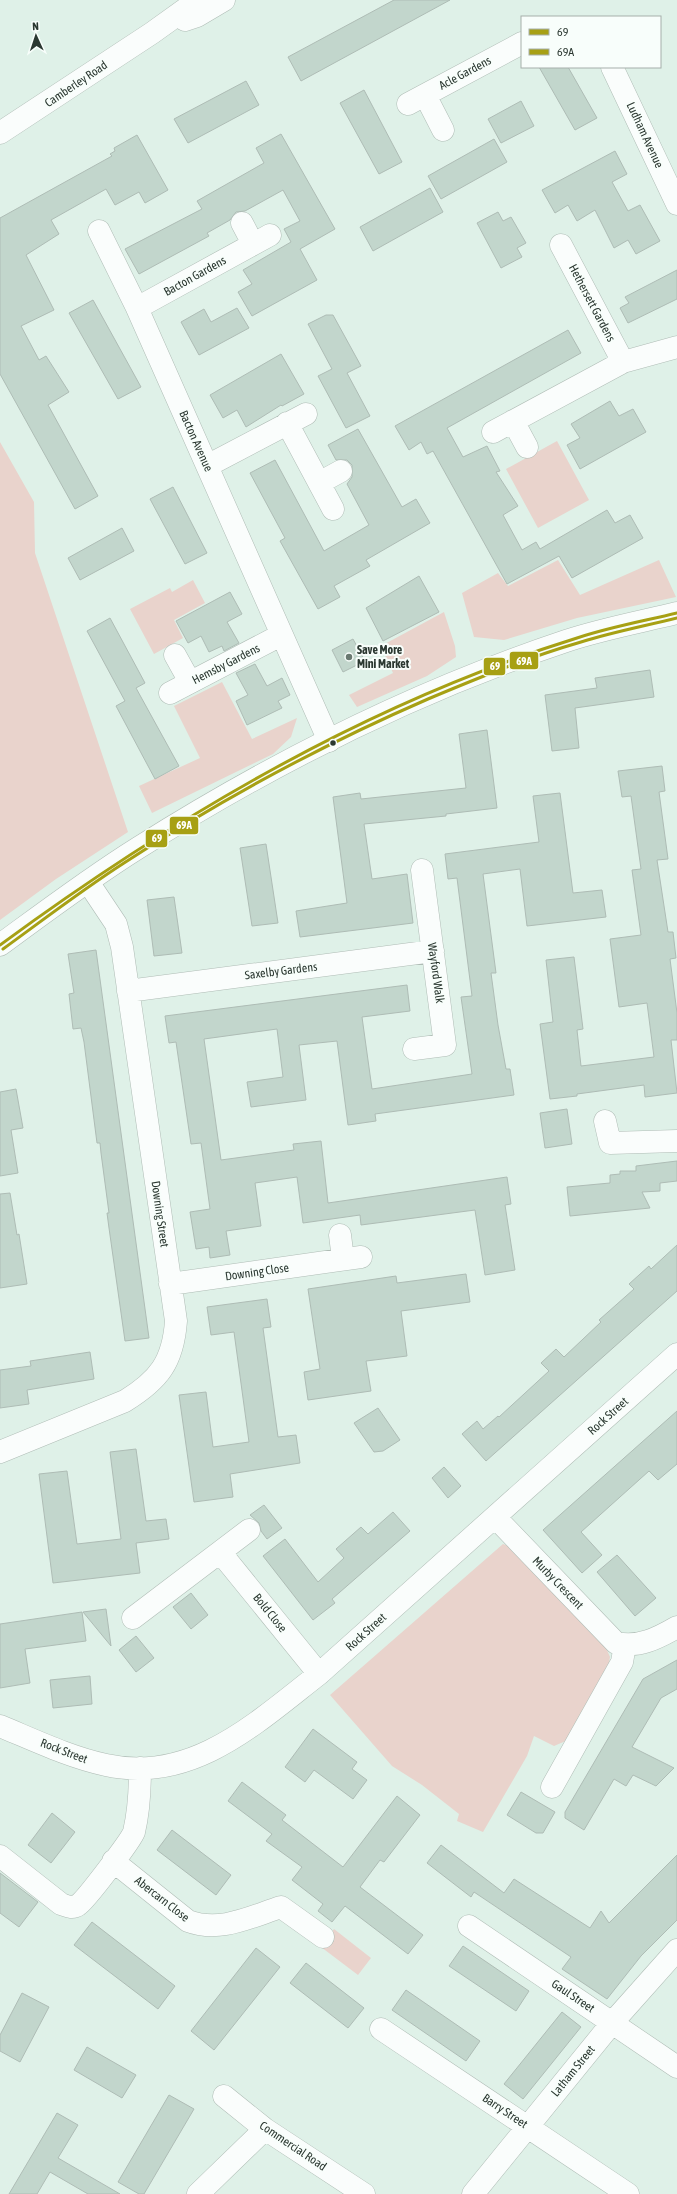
<svg xmlns="http://www.w3.org/2000/svg" width="677" height="2194" font-family="'Asap Condensed',sans-serif">
	<style>
		.green { fill: #e9d3cc }
		.building { fill: #c2d6cc; stroke: #aebcb5 }
		.lines { fill: none; stroke-linecap: round; stroke-linejoin: round }
		.minor-casing { stroke: #afbcb5; stroke-width: 23 }
		.tertiary-casing { stroke: #afbcb5; stroke-width: 23 }
		.primary-casing { stroke: #afbcb5; stroke-width: 23 }
		.minor { stroke: #fafdfc; stroke-width: 22 }
		.tertiary { stroke: #fafdfc; stroke-width: 22 }
		.primary { stroke: #fafdfc; stroke-width: 22 }
		.bus-1-casing { stroke: #f8fefb; stroke-width: 6 }
		.bus-2-casing { stroke: #f8fefb; stroke-width: 6 }
		.bus-1 { stroke: #a7a014; stroke-width: 3 }
		.bus-2 { stroke: #a7a014; stroke-width: 3 }
		.poi-dot { fill: #6a7971; stroke: #f8fefb; stroke-width: 1.5 }
		.bus-dot { fill: #2b3831; stroke: #f8fefb; stroke-width: 1.5 }
		.labels { text-anchor: middle; dominant-baseline: central; stroke-width: 4; stroke-linejoin: round; paint-order: stroke }
		.street-label { font-size: 12px; fill: #2b3831; stroke: #f8fefb }
		.poi-label { font-size: 12px; font-weight: bold; fill: #2b3831; stroke: #f8fefb; text-anchor: start }
		.line-badge { stroke: #f8fefb; stroke-width: 1.5 }
		.badge-label { font-size: 11px; text-anchor: middle; font-weight: bold; fill: #fff }
	</style>
	<rect width="100%" height="100%" fill="#dff1e8"/>
	<path class="green" d="M557,441L589,500L538,528L506,469Z
		M0,442L34,502L35,553L128,832L56,879L0,920Z
		M558,560L580,595L659,560L676,597L577,618L504,640L474,637L462,593L498,573L508,586Z
		M193,580L205,603L174,620L183,638L154,654L130,609L170,588L172,592Z
		M444,612L455,646L456,657L427,676L357,707L349,695L393,673L381,646Z
		M222,682L252,739L297,718L291,737L273,754L152,813L139,786L200,758L174,706Z
		M503,1544L511,1547L604,1643L610,1657L608,1668L568,1740L554,1746L534,1736L527,1756L483,1832L457,1821L459,1814L422,1785L392,1766L330,1695Z
		M334,1929L371,1958L358,1975L321,1947Z"/>
	<path class="building" d="M394,0H450L301,81L288,57Z
		M539,67H568L597,118L575,130Z
		M246,81L259,105L188,143L174,119Z
		M364,90L402,162L379,174L340,103Z
		M521,101L534,126L501,143L488,119Z
		M281,134L335,229L300,249L317,280L252,316L238,292L252,284L243,270L291,242L284,229L300,221L283,190L245,211L236,212L230,220L207,233L209,236L139,274L125,249L202,209L197,201L264,163L256,148Z
		M137,135L168,190L145,203L139,192L115,205L106,189L51,220L59,234L26,255L54,310L21,326L39,360L46,356L69,392L48,405L98,496L75,509L0,374V218L112,156L110,154L115,151L114,148Z
		M494,139L507,162L441,199L428,176Z
		M615,151L627,174L612,182L628,211L640,205L660,241L636,254L628,240L614,248L595,210L577,221L568,205L555,213L542,190Z
		M430,188L443,212L373,251L360,227Z
		M498,212L503,221L511,217L526,243L517,248L522,257L501,268L477,223Z
		M677,270V299L628,323L620,308L629,303L625,297Z
		M93,300L141,387L118,399L69,313Z
		M237,308L249,328L199,355L181,322L204,309L211,322Z
		M326,315H333L361,366L347,373L370,416L346,428L318,376L332,369L308,324Z
		M568,330L581,353L447,428L463,457L487,446L500,471L496,472L518,506L503,515L522,550L536,542L540,549L607,510L615,523L630,515L643,538L572,578L559,556L507,584L433,451L427,454L421,442L409,450L395,426Z
		M281,354L304,394L282,406L281,405L246,427L237,410L223,418L210,395Z
		M610,401L619,416L633,409L646,432L580,469L567,445L580,438L571,424Z
		M358,429L402,507L416,499L430,523L366,560L370,566L334,586L340,597L318,609L280,541L285,538L250,473L275,460L324,551L369,525L347,484L352,477V465L347,460H336L328,445Z
		M173,487L207,553L185,564L150,499Z
		M122,528L134,551L80,580L68,558Z
		M419,576L439,612L383,641L366,608Z
		M230,592L242,614L227,622L239,643L224,651L222,646L209,652L201,636L188,643L176,621Z
		M110,618L145,683L136,688L179,766L155,779L116,706L125,701L87,631Z
		M353,639L365,661L343,672L332,650Z
		M255,664L267,686L282,678L290,695L278,701L282,708L247,725L236,701L248,695L236,673Z
		M650,670L654,697L575,708L579,748L552,751L545,695L597,688L595,678Z
		M487,730L497,808L446,814V816L364,824L372,879L407,874L413,923L300,937L296,911L347,903L333,797L360,793L361,799L466,788L459,734Z
		M662,766L665,791L659,792L668,859L657,860L668,932H673L676,958L670,959L677,1013V1040H671L677,1093L645,1097L644,1085L577,1094V1096L550,1099L540,1024L553,1022L546,960L574,957L583,1029L577,1030L581,1066L654,1057L647,1003L619,1007L610,939L641,935L632,870L641,869L631,796L622,797L618,771Z
		M560,793L573,893L602,890L606,917L527,926L520,869L483,874L496,973H491L498,1025L506,1069H510L514,1095L375,1114L376,1121L348,1125L337,1041L299,1045L306,1100L251,1107L247,1082L283,1077L277,1029L204,1039L221,1160L294,1150L293,1144L321,1141L328,1203L507,1177L511,1204L505,1205L515,1270L485,1275L475,1210L361,1225L360,1215L303,1223L297,1177L255,1183L261,1226L226,1231L230,1255L210,1258L209,1247L196,1249L190,1212L210,1209L201,1143L191,1144L176,1042L169,1043L165,1016L407,985L410,1011L362,1017L372,1089L472,1074L461,997L472,996L457,878L448,879L445,854L539,842L533,796Z
		M266,844L278,923L252,926L240,848Z
		M174,897L182,953L154,956L147,900Z
		M96,950L149,1338L125,1341L109,1228L107,1213H109L101,1153L100,1143H97L84,1042L81,1028L73,1029L69,994L74,993L68,954Z
		M16,1089L23,1128L11,1130L18,1173L0,1176V1092Z
		M567,1109L572,1144L545,1148L540,1113Z
		M677,1161V1181L660,1183V1191L642,1192L650,1208L570,1216L567,1187L610,1183V1175L620,1174V1171H636V1166Z
		M10,1193L17,1235L19,1234L27,1284L0,1288V1194Z
		M677,1245V1291L486,1461L462,1434L477,1421L483,1429L498,1416L499,1417L549,1371L541,1363L556,1349L564,1357L601,1322L599,1320L634,1289L629,1284L649,1266L651,1269Z
		M466,1274L470,1302L401,1311L407,1356L366,1361L371,1391L308,1400L304,1372L320,1369L308,1289L396,1276L397,1283Z
		M267,1299L271,1327L263,1328L278,1437L296,1435L300,1463L230,1474L233,1497L194,1502L179,1395L206,1392L213,1447L249,1442L234,1332L211,1335L207,1307Z
		M90,1352L94,1379L27,1390L29,1404L0,1408V1370L31,1366L30,1361Z
		M378,1408L400,1440L383,1451L374,1452L354,1423Z
		M677,1411V1464L658,1480L649,1471L581,1532L602,1555L582,1573L543,1530Z
		M136,1449L146,1521L166,1519L169,1539L136,1543L140,1573L53,1583L39,1474L67,1471L77,1544L121,1539L110,1452Z
		M444,1467L461,1486L448,1498L432,1478Z
		M264,1505L282,1528L267,1539L261,1531L259,1523L250,1515Z
		M393,1512L410,1531L332,1599L335,1603L313,1620L263,1556L285,1539L318,1582L344,1558L336,1549L361,1527L368,1534Z
		M617,1555L656,1598L635,1616L597,1572Z
		M191,1593L208,1615L191,1629L173,1607Z
		M106,1609L111,1646L83,1612Z
		M82,1612L86,1641L25,1649L30,1683L0,1688V1624Z
		M136,1636L154,1658L136,1672L119,1650Z
		M677,1660V1689L661,1698L632,1747L674,1768L656,1786L633,1775L626,1786L614,1779L584,1830L565,1818V1812L643,1679Z
		M90,1676L92,1704L53,1708L50,1680Z
		M313,1729L357,1762L352,1769L367,1780L353,1799L314,1770L305,1782L285,1767Z
		M242,1782L286,1815L282,1820L343,1867L397,1796L420,1815L384,1862L380,1860L360,1887L423,1935L408,1954L345,1906L332,1922L318,1911L323,1904L292,1880L302,1867L266,1841L272,1834L228,1801Z
		M521,1792L555,1812L543,1833H536L507,1815Z
		M52,1813L75,1832L51,1863L28,1845Z
		M172,1830L231,1875L216,1895L157,1850Z
		M441,1845L504,1893L514,1879L590,1928L601,1911L609,1923L677,1855V1920L641,1956L607,1999L562,1969L571,1957L474,1892L471,1897L427,1863Z
		M0,1873L38,1902L19,1927L0,1913Z
		M92,1922L175,1986L158,2009L74,1945Z
		M463,1946L529,1991L516,2011L449,1966Z
		M256,1948L280,1967L214,2050L191,2031Z
		M306,1963L364,2008L348,2028L290,1983Z
		M406,1990L480,2041L466,2061L392,2010Z
		M22,1993L49,2007L20,2062L0,2051V2035Z
		M562,2012L581,2027L523,2099L504,2084Z
		M87,2047L136,2075L122,2098L74,2070Z
		M169,2095L194,2109L144,2194H139L118,2182Z
		M57,2113L78,2125L58,2158L120,2194H88L50,2172L37,2194H9Z"/>
	<g class="lines">
		<g class="minor-casing">
			<path id="minor" d="M612,67L677,204
				M425,95L443,130
				M408,104L522,43
				M242,223L253,244
				M99,231L137,308L329,741
				M561,245L623,362
				M137,308L270,235
				M513,421L527,447
				M287,423L333,509
				M493,432L623,362L677,347
				M207,466L306,414
				M319,483L341,471
				M175,655L190,682
				M170,693L281,635
				M128,991L433,951
				M414,1049L445,1045L422,870
				M605,1121L610,1143L677,1141
				M340,1235L343,1259
				M170,1284L361,1257
				M0,1452L125,1401C159,1380 173,1362 176,1321L122,947L116,924L88,882
				M495,1517L616,1643C639,1648 658,1638 677,1627
				M220,1552L319,1674
				M133,1618L249,1530
				M0,1726C34,1740 69,1757 106,1765C192,1784 256,1723 319,1674L677,1354
				M552,1787L622,1662L625,1645
				M0,1856L61,1904C67,1906 72,1909 78,1905C86,1900 131,1840 134,1832C139,1811 140,1790 140,1768
				M113,1861L188,1921C220,1933 250,1917 281,1907L323,1937
				M469,1926L677,2067
				M381,2029L628,2194
				M224,2096L265,2129L364,2194
				M198,2194L265,2129
				M473,2194L612,2023L677,1950"/>
		</g>
		<g class="tertiary-casing">
			<path id="tertiary" d="M0,945C45,912 90,878 138,848C271,764 416,691 566,641C602,629 640,622 677,613"/>
		</g>
		<g class="primary-casing">
			<path id="primary" d="M185,20L197,16L224,0
				M0,133L152,33L198,0"/>
		</g>
		<use href="#minor" class="minor"/>
		<use href="#tertiary" class="tertiary"/>
		<use href="#primary" class="primary"/>
		<g class="bus-1-casing">
			<path id="bus-1" d="M0,945C176,816 368,703 577,638C610,627 644,621 677,613"/>
		</g>
		<g class="bus-2-casing">
			<path id="bus-2" d="M3,949C43,920 82,890 124,863C220,800 322,745 428,699C478,678 529,657 581,642C613,632 645,626 677,618"/>
		</g>
		<use href="#bus-1" class="bus-1"/>
		<use href="#bus-2" class="bus-2"/>
	</g>
	<circle class="poi-dot" cx="349" cy="657" r="4"/>
	<circle class="bus-dot" cx="333" cy="743" r="3.5"/>
	<g class="labels">
		<g class="street-label">
			<text transform="translate(465 73) rotate(-28)">Acle Gardens</text>
			<text transform="translate(76 84) rotate(-34)">Camberley Road</text>
			<text transform="translate(645 135) rotate(65)">Ludham Avenue</text>
			<text transform="translate(195 276) rotate(-29)">Bacton Gardens</text>
			<text transform="translate(592 303) rotate(62)">Hethersett Gardens</text>
			<text transform="translate(196 441) rotate(66)">Bacton Avenue</text>
			<text transform="translate(226 664) rotate(-27)">Hemsby Gardens</text>
			<text transform="translate(281 971) rotate(-7)">Saxelby Gardens</text>
			<text transform="translate(436 973) rotate(82)">Wayford Walk</text>
			<text transform="translate(160 1214) rotate(82)">Downing Street</text>
			<text transform="translate(257 1272) rotate(-8)">Downing Close</text>
			<text transform="translate(608 1416) rotate(-42)">Rock Street</text>
			<text transform="translate(558 1583) rotate(46)">Murby Crescent</text>
			<text transform="translate(270 1613) rotate(51)">Bold Close</text>
			<text transform="translate(366 1632) rotate(-42)">Rock Street</text>
			<text transform="translate(64 1751) rotate(21)">Rock Street</text>
			<text transform="translate(162 1899) rotate(38)">Abercarn Close</text>
			<text transform="translate(573 1996) rotate(34)">Gaul Street</text>
			<text transform="translate(573 2071) rotate(-51)">Latham Street</text>
			<text transform="translate(505 2111) rotate(34)">Barry Street</text>
			<text transform="translate(293 2146) rotate(34)">Commercial Road</text>
		</g>
		<g class="poi-label">
			<text x="357" y="650">Save More<tspan x="357" dy="14">Mini Market</tspan></text>
		</g>
	</g>
	<g class="line-badge">
		<rect x="509" y="651" width="30" height="19" rx="4" fill="#a7a014"/>
		<rect x="483" y="657" width="23" height="19" rx="4" fill="#a7a014"/>
		<rect x="169" y="816" width="30" height="19" rx="4" fill="#a7a014"/>
		<rect x="145" y="829" width="23" height="19" rx="4" fill="#a7a014"/>
	</g>
	<g class="badge-label">
		<text x="524" y="665">69A</text>
		<text x="495" y="670">69</text>
		<text x="184" y="829">69A</text>
		<text x="157" y="842">69</text>
	</g>
	<rect x="521" y="16" width="140" height="52" fill="#f8fefb" stroke="#a6afaa"/>
	<rect x="529" y="29" width="20" height="6" fill="#a7a014" stroke="#a6afaa"/>
	<text x="557" y="36" font-size="12" fill="#2b3831">69</text>
	<rect x="529" y="49" width="20" height="6" fill="#a7a014" stroke="#a6afaa"/>
	<text x="557" y="56" font-size="12" fill="#2b3831">69A</text>
	<g transform="translate(36 36) rotate(357)" stroke="#f8fefb" stroke-width="3" paint-order="stroke">
	<path d="M0-3L7 15L0 10L-7 15Z" fill="#2b3831"/>
	<text y="-6" font-size="11" font-weight="bold" text-anchor="middle" fill="#2b3831">N</text>
	</g>
</svg>
